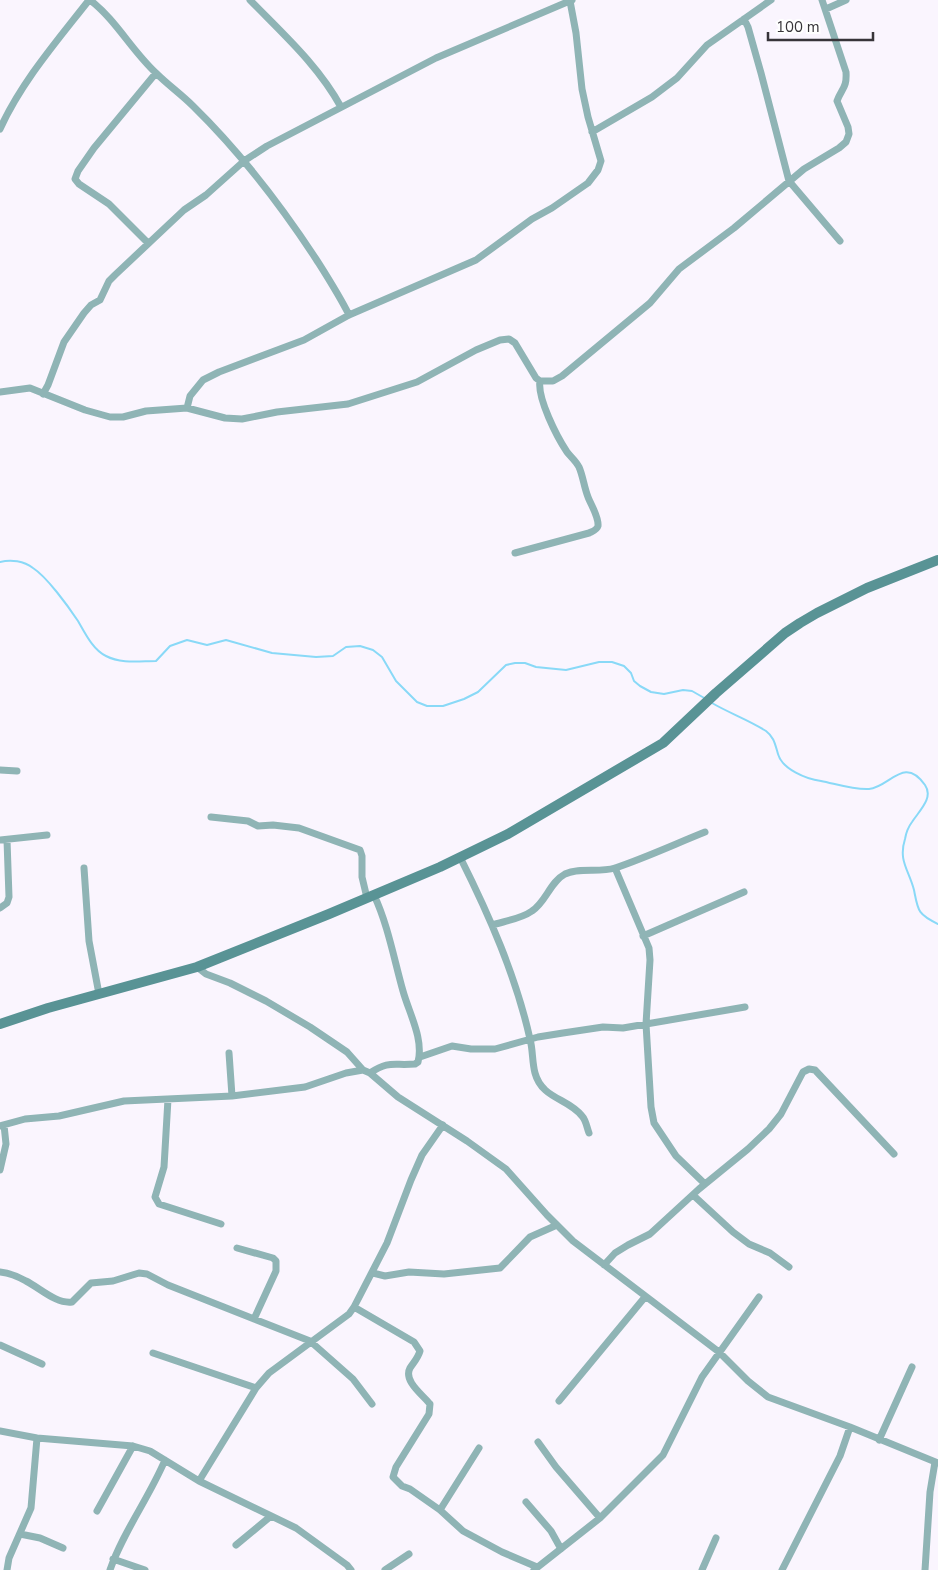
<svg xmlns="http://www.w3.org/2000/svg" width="938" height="1570" font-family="'Nunito Sans',sans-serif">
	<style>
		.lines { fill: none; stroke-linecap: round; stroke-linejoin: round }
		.stream { stroke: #89d9f7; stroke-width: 2 }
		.street { stroke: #8fb4b5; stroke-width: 7 }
		.secondary { stroke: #599395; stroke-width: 10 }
	</style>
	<rect width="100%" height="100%" fill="#faf5fe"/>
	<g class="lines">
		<path class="stream" d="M0,562C11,559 24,561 33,568C47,577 68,606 78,621C85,633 93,650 106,656C121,664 140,661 156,661L170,646L187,640L207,645L226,640L272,653L316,657L333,656L346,647L360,646L373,650L382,657L396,681L417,702L427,706H443L464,699L478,692L506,665L515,663H525L536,667L566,670L599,662H612L624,666L631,673L634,681L640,686L651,692L664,694L683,690L692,691L706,699
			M712,703C729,713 749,720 766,731C774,737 775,744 778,754C782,769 806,779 821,781C836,784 854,790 869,789C890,787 904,755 925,785C934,798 919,811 912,822C909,826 906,833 905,839C898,861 909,870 914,890C918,910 917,914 938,924"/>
		<path class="street" d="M90,0C116,20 132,51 156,73C168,85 181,94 193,106C240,152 280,204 316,259C328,278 339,295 349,315
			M250,0C283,34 318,65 341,107
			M826,9L846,0
			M744,19L748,27L761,73L789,181L840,241
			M0,129C22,81 57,41 89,0
			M592,132L652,97L677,78L707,45L771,0
			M148,243L109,204L79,184L75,179L78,171L94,148L156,73
			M0,392L30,388L85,410L110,417H123L146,411L187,408L225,418L242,419L277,412L348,404L417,382L476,350L500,340L509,339L515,343L536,378L540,381H553L562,376L650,303L679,269L734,228L804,169L839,148L846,142L849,134L848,127L837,101C842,88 847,88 846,72L822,0
			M43,394L48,385L64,342L84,313L91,305L100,300L109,281L115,275L184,210L206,195L244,161L267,146L436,58L572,0
			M187,408L190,396L203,380L219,372L304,340L349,315L476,260L532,219L552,208L588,183L598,170L601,161L588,117L582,89L576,33L570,1
			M515,553L589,533C593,531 597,530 598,526C599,517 591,505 588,497C584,487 583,476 579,467C576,461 571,457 567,452C557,437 537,398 540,381
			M0,770L17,771
			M211,817L248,821L258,826L273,825L299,828L360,850L362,856V877L367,898
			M0,840L47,835
			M460,857C489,915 516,976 530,1039C533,1050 532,1062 535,1073C542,1099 568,1098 582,1116C586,1120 587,1128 589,1133
			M84,868L89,941L99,994
			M615,868L649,948L650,960L646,1024L651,1107L654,1123L676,1156L705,1184
			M0,908L7,903L9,897L7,840
			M492,925C505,921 521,919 532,911C546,902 550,882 565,874C580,867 599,873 615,868C645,858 675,844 705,832
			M643,936L744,892
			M197,967L206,974L230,983L266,1001L310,1027L347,1052L363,1070
			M229,1053L232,1096
			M420,1057L452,1046L471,1049H495L538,1037L563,1033L603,1027L623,1028L745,1007
			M370,1073C390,1060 393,1066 415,1064L418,1062C424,1039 409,1013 403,991C394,959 388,925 374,895
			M168,1099L164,1167L155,1197L159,1204L221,1224
			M0,1126L25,1119L59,1116L124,1101L232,1096L305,1087L346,1073L363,1070L370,1073L398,1097L467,1141L506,1169L547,1215L573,1241L719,1352L748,1381L768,1397L850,1427L938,1463
			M0,1170L6,1144L4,1125
			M693,1195L733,1232L749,1244L770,1253L789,1267
			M237,1248L273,1258L276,1261V1271L254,1319
			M604,1265L615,1253L628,1245L650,1234L699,1189L748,1149L769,1129L781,1114L803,1072L809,1069L815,1070L894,1154
			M0,1272C9,1273 19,1277 26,1281C40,1288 56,1304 72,1302L91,1283L113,1281L139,1273L147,1274L168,1285L310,1341L353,1379L372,1404
			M373,1273L385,1276L409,1272L444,1274L500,1268L530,1237L557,1225
			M354,1307L414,1342L420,1351C418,1358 414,1362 410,1368C403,1381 423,1395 430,1404L429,1414L396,1467L393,1477L402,1486L410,1489L440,1510L463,1531L502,1552L537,1567
			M0,1345L42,1364
			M153,1353L256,1388
			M559,1401L645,1297
			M0,1431L37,1438L133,1446L150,1451L199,1481L296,1528L347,1565L351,1570
			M879,1440L912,1367
			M538,1442L556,1467L600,1518
			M199,1481L256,1388L269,1373L349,1314L354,1307L387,1243L411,1180L422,1155L443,1125
			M526,1502L551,1531L561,1549
			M440,1510L479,1448
			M97,1511L133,1446
			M20,1534L40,1538L63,1548
			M236,1545L271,1516
			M113,1559L145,1570
			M7,1570L9,1558L31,1508L37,1438
			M110,1570C123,1532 149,1498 165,1460
			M385,1570L409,1554
			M534,1570L600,1518L663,1455L702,1377L759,1297
			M702,1570L716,1538
			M782,1570L840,1456L850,1427
			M925,1570L930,1492L935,1462"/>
		<path class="secondary" d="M0,1024L48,1008L197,967L329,914L440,867L508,834L663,743L716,693L785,633L800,623L817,613L867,588L938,560"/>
	</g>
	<path d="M768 32v8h105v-8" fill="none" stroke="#373439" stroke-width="2.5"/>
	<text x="776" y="32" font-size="15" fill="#373439" stroke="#ffffff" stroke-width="4" paint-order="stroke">100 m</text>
</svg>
